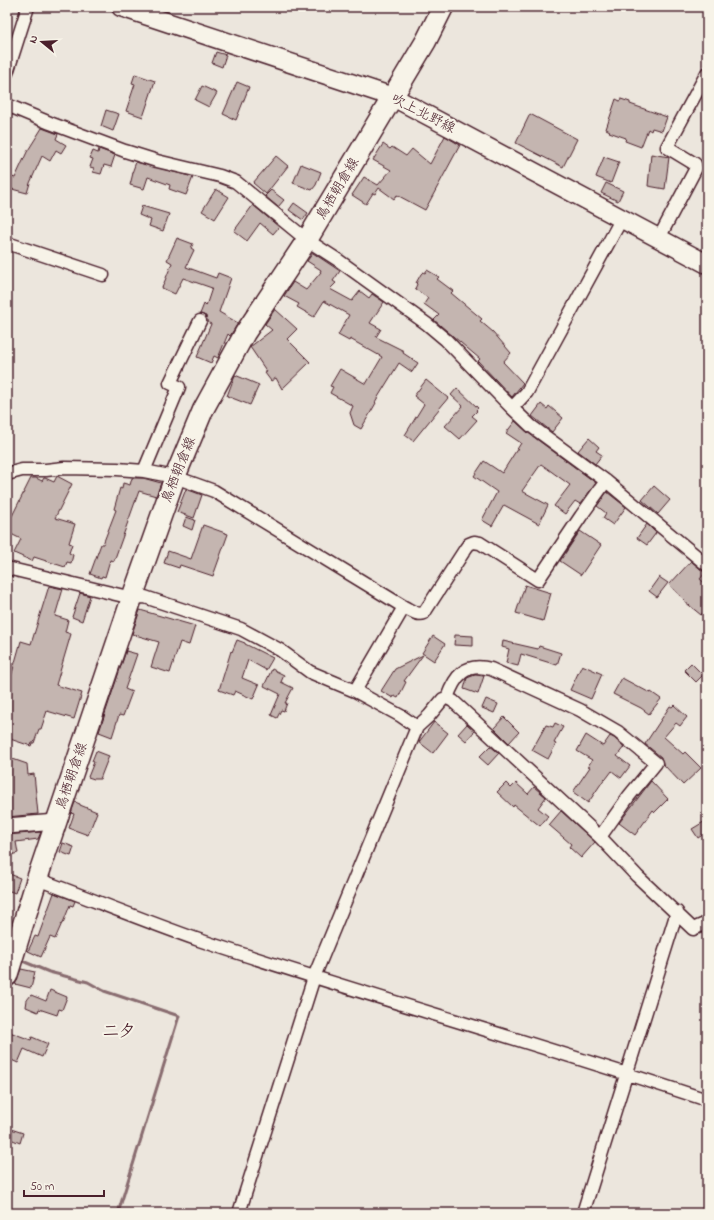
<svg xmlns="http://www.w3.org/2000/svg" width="714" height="1220" font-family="'Indie Flower','Klee One',sans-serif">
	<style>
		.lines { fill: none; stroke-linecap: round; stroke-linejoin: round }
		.stream { stroke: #896c6f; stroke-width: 3 }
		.building { fill: #c4b5b0; stroke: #4a1f2b }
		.minor-casing { stroke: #4a1f2b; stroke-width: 15 }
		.tertiary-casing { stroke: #4a1f2b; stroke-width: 18 }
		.secondary-casing { stroke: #4a1f2b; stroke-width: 21 }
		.primary-casing { stroke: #4a1f2b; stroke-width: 23 }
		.minor { stroke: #f7f3e8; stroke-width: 12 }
		.tertiary { stroke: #f7f3e8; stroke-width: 15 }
		.secondary { stroke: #f7f3e8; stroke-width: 18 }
		.primary { stroke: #f7f3e8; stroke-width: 20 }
		.labels { text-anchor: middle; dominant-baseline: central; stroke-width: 4; stroke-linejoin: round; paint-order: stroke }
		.street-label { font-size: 14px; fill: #4a1f2b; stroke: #f7f3e8 }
		.quarter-label { font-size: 16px; font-weight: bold; fill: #4a1f2b; stroke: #f7f3e8 }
	</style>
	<rect width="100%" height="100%" fill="#ece6dd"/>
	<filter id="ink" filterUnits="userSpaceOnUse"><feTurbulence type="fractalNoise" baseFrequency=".025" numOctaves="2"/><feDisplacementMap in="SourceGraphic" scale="8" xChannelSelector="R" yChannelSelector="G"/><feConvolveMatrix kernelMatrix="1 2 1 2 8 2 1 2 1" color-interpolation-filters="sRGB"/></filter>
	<g filter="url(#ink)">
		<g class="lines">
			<path class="stream" d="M20,960L49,972L88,982L104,991L179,1016L118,1213"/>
		</g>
		<path class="building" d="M216,52L226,55L222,67L212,63Z
			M135,74L155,81L143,117L126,111L135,84L132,83Z
			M237,82L249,87L236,120L223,114Z
			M202,86L217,93L209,107L195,100Z
			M616,99L620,101L621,99L630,102V104L667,117L662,131L652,128L651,131L648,129L641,147L625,141L626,138L609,132L610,131L606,129Z
			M106,110L119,114L113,131L101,126Z
			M530,114L577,139L563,167L516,143Z
			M42,128L58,134L56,139L66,145L61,153L56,150L50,161L42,156L30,183L27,193L8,188L12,177L15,178L27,152Z
			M445,136L460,145L425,210L397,195L394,199L379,188L375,194L373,193L366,204L352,195L364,177L378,185L391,170L373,160L383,144L390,149L392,147L406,156L412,149L430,164Z
			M99,149L115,155L111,167L104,165L101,174L93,172L94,168L90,167L93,159L90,158L93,151L98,153Z
			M651,154L669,157L665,189L648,186Z
			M276,156L288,166L266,194L253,183Z
			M604,157L619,162L611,183L596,177Z
			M136,162L193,177L186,195L169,189L170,185L148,177L144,189L130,185L133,173H132Z
			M301,164L321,172L316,185L312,190L293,183Z
			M606,183L623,191L618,201L601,193Z
			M216,189L229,197L215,219L202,211Z
			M271,190L284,200L278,207L265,196Z
			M294,203L308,213L303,220L289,210Z
			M253,205L279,227L273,234L260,223L247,241L234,231Z
			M142,206L169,214L163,231L149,226L151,220L139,215Z
			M177,238L193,244L191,248L194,250L186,267L216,278L218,273L231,278L219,312L238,323L230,336L228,334L218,358L214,356L211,363L197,357L211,324L207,322L206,316L200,314L204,304L206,306L212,288L183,278L175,294L162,288L172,263L167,260Z
			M313,253L340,271L333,281L336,283L330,289L352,301L360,291L369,298L372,294L384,302L370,323L381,329L376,337L404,351L403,353L418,363L412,372L399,363L375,402L376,403L361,429L354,425L350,413L353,406L330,393L333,387L330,386L340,369L366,384L382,357L350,339L349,341L338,335L349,315L324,301L314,317L297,307L299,304L284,296L293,282L306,290L321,272H320L321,270L307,261Z
			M427,270L439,277L437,279L453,291L451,293L482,319L480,321L493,332L511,353L503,362L523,383L512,397L478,361L480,359L434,320L439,315L424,304L428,298L415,289L417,284L416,283L421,274L423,272L425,273Z
			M275,309L297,329L287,339L310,362L282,389L276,378L271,381L265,373L267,372L250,347L272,330L265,324Z
			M235,375L259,385L250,405L227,396Z
			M426,380L448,398L413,441L405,435L424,404L414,396Z
			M457,388L478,408L476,410L477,411L472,416L477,420L460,439L445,426L463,406L451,395Z
			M541,404L547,409L549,406L563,418L552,432L532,416Z
			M515,421L527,432L596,483L580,504L575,501L565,514L554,506L570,485L541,464L522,491L548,505L539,524L504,505L492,526L482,520L497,492L474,476L484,461L502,473L521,443L506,433Z
			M589,438L599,447L596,451L602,455L595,464L578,451Z
			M57,476L72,484L55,518L75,524L69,543L72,544L69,553L73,555L71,563L67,562L65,567L34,557L32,561L14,553L21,539L7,532V519L9,514L12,516L31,478H36L42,481L44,478H45L54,482Z
			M132,478H143L161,483L156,496L139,491L114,561L110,560L105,577L102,576L101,578L90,574L101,544H103L116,510L114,509L120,488L122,489L123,483L130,485Z
			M654,486L670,500L658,514L642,500Z
			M186,489L202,495L194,518L177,512Z
			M607,492L626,507L613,525L603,518L606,513L597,506Z
			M186,517L195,520L192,530L183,526Z
			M647,524L656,533L647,545L637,538Z
			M203,525L228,534L213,576L180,565L179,568L164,563L168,551L191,559Z
			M580,531L601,545L581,575L560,561Z
			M691,561L705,573L700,579L707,585V607L701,615L684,601L685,600L669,585Z
			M659,577L668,583L657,597L649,591Z
			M525,585L551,593L543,621L516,613Z
			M49,586L63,589L55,616L68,620L65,632L71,634L56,685L82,693L74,719L47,711L41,729H39L34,743H32L31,746L7,738V691L21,641L31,644Z
			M80,593L90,596L82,621L72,617Z
			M140,610L195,626L189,645L180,642L170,673L151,667L159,642L132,634Z
			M455,635L473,636V646L454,645Z
			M433,636L445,644L434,661L422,653Z
			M237,640L245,643V644L273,658L266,670L248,660L242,678L259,685L253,699L235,691L233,695L219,690L231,651L232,652Z
			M503,641L538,649L539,646L561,653L557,665L521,654L518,666L506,663L509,649L502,647Z
			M126,651L137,654L125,689L132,692L123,716L119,715L112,737L99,732Z
			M423,655L404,681L406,682L398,698L394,696L393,698L381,691L395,669Z
			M691,663L703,675L696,682L684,670Z
			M582,665L602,674L591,699L570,690Z
			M272,669L284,675L281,682L293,688L285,703H287L284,711L281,710L277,718L271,715L280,694L264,686Z
			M475,675L484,676L478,694L464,689L467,678Z
			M622,678L650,693L651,692L661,699L649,714L641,708L613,694Z
			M486,699L498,704L494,713L482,708Z
			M674,705L687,717L680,726L676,723L664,737L683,754L685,752L701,768L683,785L663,764L661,757L645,744L670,706L672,707Z
			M504,717L519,732L509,743L494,728Z
			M434,722L448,733L433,753L419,742Z
			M555,723L563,727L554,743L556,744L548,759L532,750L546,725L553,727Z
			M467,724L475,731L466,741L458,734Z
			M586,735L603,746L610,736L614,738L624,747L617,756L630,766L621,778L612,771L606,779L605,778L588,803L573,792L590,767L588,766L592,760L577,751Z
			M490,746L499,753L488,765L479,757Z
			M96,751L109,756L100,779H94L88,777L94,762L92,761Z
			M7,757L27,764L28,775L34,774L38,814L7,817Z
			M651,781L668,799L655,812L653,810L635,835L619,823Z
			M506,783L511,788L516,783L528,794L534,787L546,797L538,808L548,816L540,826L514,805L513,807L497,792Z
			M75,802L80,804V805L97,812L88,835L69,828L74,814L71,813Z
			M561,811L595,842L581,858L569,847L571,844L549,825Z
			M707,820V832L698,838L692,829Z
			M41,832L38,839L16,842L18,853L7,856V835Z
			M63,843L74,847L71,856L60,852Z
			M7,873L20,878L15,893L7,890Z
			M54,893L75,901L73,906L70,905L63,923H62L55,939L50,937L41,957L28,951L35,936L38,937Z
			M21,969L35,972L31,988L15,984Z
			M50,990L67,997L62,1010L59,1009L57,1015L39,1009L38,1012L26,1007L27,1000L31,995L46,1001Z
			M7,1031L31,1040L32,1037L48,1044L42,1057L24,1049L18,1063L7,1058Z
			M11,1129L23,1133L20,1143L8,1138Z"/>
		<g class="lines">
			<g class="minor-casing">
				<path id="minor" d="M7,73L28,7
					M7,105L50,123L125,151L157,161L220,176L236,182L307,240L338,260L427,324L446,340L512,408L531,426L606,481L707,565
					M659,238L696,168L695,164L667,147L707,73
					M7,243L103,275
					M512,408L527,392L622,218
					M144,471L179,387L170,383L200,321
					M7,474L22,470H46L64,468L117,469L144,471L175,477L214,491L404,607C410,610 418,616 424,613L466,548L469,544L474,542L480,543L538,580L581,516L606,481
					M7,568L132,598L145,597L241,629L280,650L310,672L355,691L401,716L417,727
					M355,691L404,607
					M447,698L453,701L600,837L637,876L693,929L707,923
					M37,879C91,899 145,921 199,940C368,996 539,1044 707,1100
					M239,1213L314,977L417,727L429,716L443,699L447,698C455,676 465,662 491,669L580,710L618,732L656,763L629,796L600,837
					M583,1213L677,912"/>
			</g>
			<g class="tertiary-casing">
				<path id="tertiary" d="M7,826L56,822"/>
			</g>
			<g class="secondary-casing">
				<path id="secondary" d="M121,7L393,97L707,264"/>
			</g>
			<g class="primary-casing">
				<path id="primary" d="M7,976L37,879L132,598L175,477L203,410L245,333L307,240L426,41L443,7"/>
			</g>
			<use href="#minor" class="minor"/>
			<use href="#tertiary" class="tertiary"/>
			<use href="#secondary" class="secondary"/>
			<use href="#primary" class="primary"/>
		</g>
	</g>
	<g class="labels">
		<g class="street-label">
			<text transform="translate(423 114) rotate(27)">吹上北野線</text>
			<text transform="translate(338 189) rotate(-59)">鳥栖朝倉線</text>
			<text transform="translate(179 470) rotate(-68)">鳥栖朝倉線</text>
			<text transform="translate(72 776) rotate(-71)">鳥栖朝倉線</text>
		</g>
		<g class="quarter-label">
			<text x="119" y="1032">二夕</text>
		</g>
	</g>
	<rect width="714" height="1220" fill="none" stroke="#f7f3e8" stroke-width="24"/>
	<rect x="12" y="12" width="690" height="1196" fill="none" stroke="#4a1f2b" stroke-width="1.5" filter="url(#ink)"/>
	<g transform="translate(42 42) rotate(288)" stroke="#f7f3e8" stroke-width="3" paint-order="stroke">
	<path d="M0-3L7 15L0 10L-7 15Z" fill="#4a1f2b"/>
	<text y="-6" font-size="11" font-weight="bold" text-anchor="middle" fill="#4a1f2b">N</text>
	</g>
	<path d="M24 1190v6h80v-6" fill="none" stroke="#4a1f2b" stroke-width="2"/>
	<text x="30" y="1190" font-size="12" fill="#4a1f2b" stroke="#f7f3e8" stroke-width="3" paint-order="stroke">50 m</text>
</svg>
